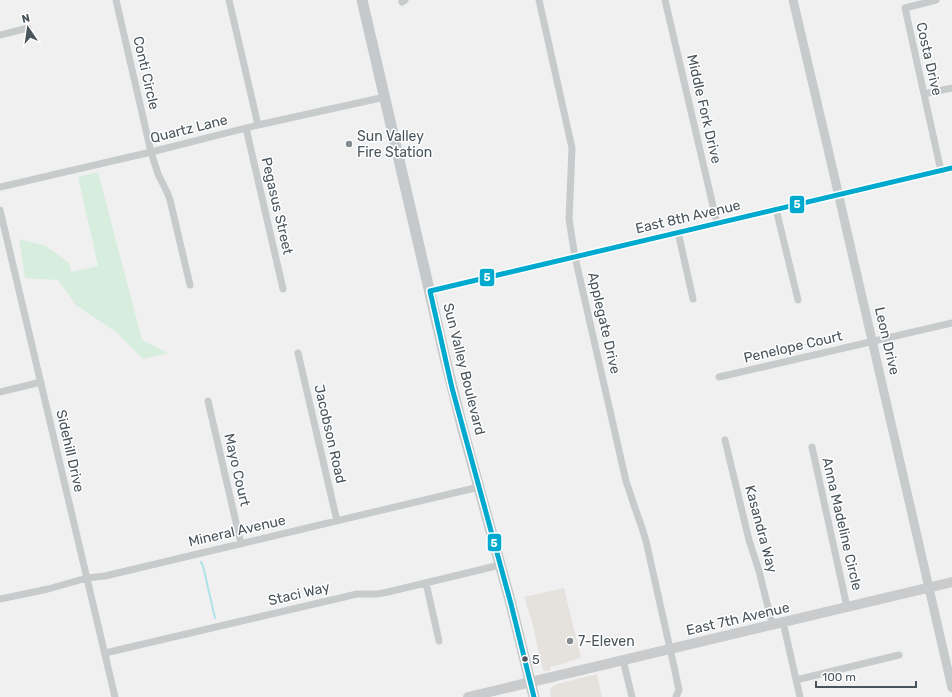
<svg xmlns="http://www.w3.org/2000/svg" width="952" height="697" font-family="Rubik,sans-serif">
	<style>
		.commercial { fill: #e5e2de }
		.green { fill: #d7eddd }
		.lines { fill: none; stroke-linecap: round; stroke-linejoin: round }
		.stream { stroke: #b0e1e7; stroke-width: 2 }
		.minor { stroke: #c8cbcc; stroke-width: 7 }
		.tertiary { stroke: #c8cbcc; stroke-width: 9 }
		.secondary { stroke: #c9cbcd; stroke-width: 10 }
		.primary { stroke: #c6c9cb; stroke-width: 11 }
		.bus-1-casing { stroke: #fff; stroke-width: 8 }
		.bus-1 { stroke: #00a9ce; stroke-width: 5 }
		.poi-dot { fill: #838b8f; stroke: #fff; stroke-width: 1.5 }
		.bus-dot { fill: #49545b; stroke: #fff; stroke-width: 1.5 }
		.labels { text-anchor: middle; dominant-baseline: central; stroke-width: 3; stroke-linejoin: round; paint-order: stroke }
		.bus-label { font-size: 13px; fill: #49545b; stroke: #fff; text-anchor: start }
		.street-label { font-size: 14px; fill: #49545b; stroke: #fff }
		.poi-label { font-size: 14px; fill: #49545b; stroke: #fff; text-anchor: start }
		.line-badge { stroke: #fff; stroke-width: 1.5 }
		.badge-label { font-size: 11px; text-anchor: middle; font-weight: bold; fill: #fff }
	</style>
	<rect width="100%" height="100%" fill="#f0f0f0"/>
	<path class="commercial" d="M564,588L581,658L567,662V663L550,667V671H544L542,667L540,657L541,656V654H539L533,625L524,597Z
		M597,674L602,697H551L550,690L552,687L557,684Z"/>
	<path class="green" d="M98,172L142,340L168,353L143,359L116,332L76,305L58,280L25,278L19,239L46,246L69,263L71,272L98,266L78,177Z"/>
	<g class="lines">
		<path class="stream" d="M201,562L203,566L215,618"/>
		<path class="minor" d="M116,0L151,152L158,174L167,192L170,200L190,285
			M229,0L258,125
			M539,0L572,148L569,219L575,257L626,481L633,502L642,528L646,541L675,671L679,690L676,697
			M665,0L717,223
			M936,0L905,8L941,171
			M402,2L405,0
			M0,35L28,28
			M924,94L952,88
			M246,128L283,289
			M0,187L151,152L258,125L385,97
			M776,209L798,300
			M0,210L115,697
			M678,232L693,299
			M430,291L952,168
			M298,353L337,521
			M719,377L952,323
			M0,392L41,382
			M208,401L241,544
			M725,440L749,540L759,571L771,619L773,625
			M812,447L847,607
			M426,583L439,641
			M0,599L48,589L87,578L105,576L479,487
			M783,622L800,697
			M105,653L357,594H377L388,592L500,565
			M623,660L632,697
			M796,680L899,655"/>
		<path class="tertiary" d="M793,0L828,149L952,688"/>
		<path class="secondary" d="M468,697L952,582"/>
		<path class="primary" d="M362,0L445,358L462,426L511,604L534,697"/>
		<g class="bus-1-casing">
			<path id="bus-1" d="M534,697L511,604L452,388L430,291L952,168"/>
		</g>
		<use href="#bus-1" class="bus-1"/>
	</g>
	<g class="poi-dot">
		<circle cx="349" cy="144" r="4"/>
		<circle cx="570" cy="641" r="4"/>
	</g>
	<circle class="bus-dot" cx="525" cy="659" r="3.5"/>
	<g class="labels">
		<g class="bus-label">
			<text x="532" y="659">5</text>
		</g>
		<g class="street-label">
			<text transform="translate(929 59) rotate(77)">Costa Drive</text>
			<text transform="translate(146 73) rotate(77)">Conti Circle</text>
			<text transform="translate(704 109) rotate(77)">Middle Fork Drive</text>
			<text transform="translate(189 129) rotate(-14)">Quartz Lane</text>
			<text transform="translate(277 206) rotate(77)">Pegasus Street</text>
			<text transform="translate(688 217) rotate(-13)">East 8th Avenue</text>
			<text transform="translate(604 323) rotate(77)">Applegate Drive</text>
			<text transform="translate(887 341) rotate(77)">Leon Drive</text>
			<text transform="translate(793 347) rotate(-13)">Penelope Court</text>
			<text transform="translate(464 369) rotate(76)">Sun Valley Boulevard</text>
			<text transform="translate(330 434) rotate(77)">Jacobson Road</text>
			<text transform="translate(70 451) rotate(77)">Sidehill Drive</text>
			<text transform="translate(237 470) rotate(77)">Mayo Court</text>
			<text transform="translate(842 524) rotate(77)">Anna Madeline Circle</text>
			<text transform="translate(761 529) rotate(75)">Kasandra Way</text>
			<text transform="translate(237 531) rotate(-13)">Mineral Avenue</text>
			<text transform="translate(299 594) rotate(-13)">Staci Way</text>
			<text transform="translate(738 619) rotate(-13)">East 7th Avenue</text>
		</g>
		<g class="poi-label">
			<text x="357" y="136">Sun Valley<tspan x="357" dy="16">Fire Station</tspan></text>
			<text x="578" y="641">7-Eleven</text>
		</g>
	</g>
	<g class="line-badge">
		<rect x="789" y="195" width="16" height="19" rx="4" fill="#00a9ce"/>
		<rect x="479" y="268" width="16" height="19" rx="4" fill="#00a9ce"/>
		<rect x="487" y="533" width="15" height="19" rx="4" fill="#00a9ce"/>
	</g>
	<g class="badge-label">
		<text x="797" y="208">5</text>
		<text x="487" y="281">5</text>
		<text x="494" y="547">5</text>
	</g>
	<g transform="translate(28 28) rotate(347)" stroke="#ffffff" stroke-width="3" paint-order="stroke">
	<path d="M0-3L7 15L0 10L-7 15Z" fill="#49545b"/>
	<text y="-6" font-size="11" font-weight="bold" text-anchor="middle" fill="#49545b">N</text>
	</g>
	<path d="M816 681v6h100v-6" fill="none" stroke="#49545b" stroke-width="2"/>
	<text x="822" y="681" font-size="12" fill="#49545b" stroke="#ffffff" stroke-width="3" paint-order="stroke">100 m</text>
</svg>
